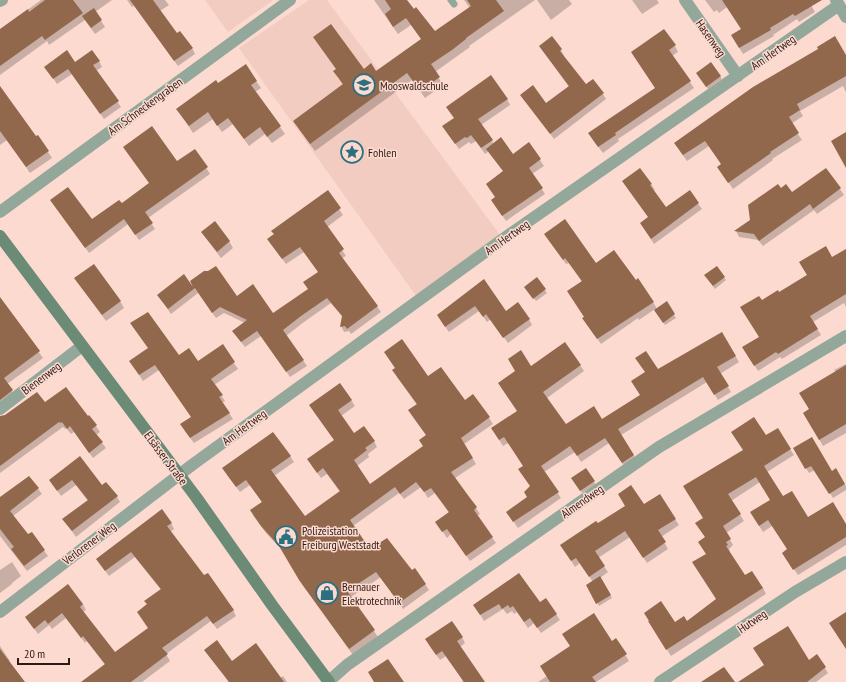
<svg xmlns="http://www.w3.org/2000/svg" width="846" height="682" font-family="'PT Sans Narrow',sans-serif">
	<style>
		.built { fill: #f3ccc1 }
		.shadow { fill: #0003 }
		.building { fill: #91684b }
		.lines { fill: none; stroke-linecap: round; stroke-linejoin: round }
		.lane { stroke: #93a89a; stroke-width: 7 }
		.street { stroke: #93a89a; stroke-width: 12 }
		.secondary { stroke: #6c8b77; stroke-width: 12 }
		.labels { text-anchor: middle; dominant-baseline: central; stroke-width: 3; stroke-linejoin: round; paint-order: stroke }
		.street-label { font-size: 12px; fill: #2e1a14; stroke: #fcdad0 }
		.poi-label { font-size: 12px; fill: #2e1a14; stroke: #fcdad0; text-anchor: start }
	</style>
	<rect width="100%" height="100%" fill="#fcdad0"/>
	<path class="built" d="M205,0H272V1L228,32Z
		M309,0H327L503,239L419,300L239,48Z"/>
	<path class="shadow" d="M41,0H112L95,12L105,27L95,34L85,20L49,45L47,41L0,75V30Z
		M127,0H165L169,5L160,11L177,34L192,48L195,54L178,66L134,6L132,7Z
		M374,0H406L434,33L470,8L464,0H535L469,46L470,47L435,72L443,85L425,98L412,80L315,151L299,129L343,85L339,79L364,70L376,72L422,40L411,25L398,34Z
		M537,0H569L572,4L551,20Z
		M632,0H657L659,3L642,14Z
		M705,0H808L815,12L799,22L797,19L773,35L774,36L743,54L732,36L742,29L727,7L719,13L717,10L714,12Z
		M675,46L678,52L672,56L694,88L618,139L619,141L603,153L593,140L656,89L636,59Z
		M540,47L561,50L564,56H563L586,86L603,94L606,99L554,139L521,95L546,104L569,87Z
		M846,57V92L843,86L800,111L803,116L791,124L802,140L772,159L773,160L733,189L722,173V165L709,146L687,161L679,150Z
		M99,61L102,67L96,71L121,107L104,119L72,74L57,84L49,72L75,63Z
		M699,76H720L722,79L708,89Z
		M256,81L261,88L255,92L285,134L272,143L265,134L249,146L233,124L222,132L213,119L193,133L177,109L217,84Z
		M0,87L35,137L37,136L52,158L30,173L7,140L0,145Z
		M507,99L510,105L481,125L494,144L513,155L529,144L544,166L532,174L545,194L506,221L496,206V197L504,172L489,151L485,154L476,141L471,144L469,142L459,149L447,132Z
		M195,150L210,174L148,218L155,229L139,240L128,224L89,253L55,206L92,221L122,205Z
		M640,169L651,184L655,190L653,191L666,208L689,192L702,209L654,244L641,224L649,218Z
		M826,169L844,195L817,214L814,210L763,246L758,240L739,237L736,231L751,221L780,189L792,194Z
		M327,191L343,215L327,227L346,256L342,258L381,312L351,334L349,331L344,332L341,326L343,317L331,303L304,322L286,336L307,366L290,377L261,336L245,347L237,337L245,323L224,313L216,318L198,293L171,314L162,301L158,295L194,287L237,297L273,314L309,289L319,272L304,252L286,264L272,245Z
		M206,238L229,241L233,248L221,258Z
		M549,240L595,264L635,281L653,302L657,309L666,303L676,318L665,325L655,309L639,320L638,318L601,344L587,324L582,282L569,263L566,264Z
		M832,259L846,265V307L844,303L813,322L821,335L782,359L780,357L758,371L743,347L760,337L761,302L779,293Z
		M716,267L726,280L715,289L707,278Z
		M75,279L120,301L124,308L106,321Z
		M537,279L547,293L536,301L527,290Z
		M484,281L506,312L529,319L532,325L508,343L491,319L487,322L479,311L449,332L441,321Z
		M0,298L43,358L7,384L15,396L0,409Z
		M722,334L739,362L720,374L731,392L718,400L707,382L621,435L637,461L626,469L609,443L581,462L575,452L544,472L561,498L518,528L511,518L528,497L531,487L519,470L524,466L508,443L503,446L496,435L518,412L531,367L565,343L584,371L547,398L565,426L602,420L641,395L658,370Z
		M222,346L238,369L214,385L225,401L222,403L233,419L194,443L185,431L192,417L159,370L143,381L134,367L179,356L198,362Z
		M385,353L428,377L465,401L473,395L489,418L493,424L464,444L476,464L455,478L476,508L480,514L477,516L496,543L470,561L451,534L447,538L440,528L449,513L435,493L428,498L421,487L404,499L399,493L353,526L369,551L412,572L425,584L429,590L403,609L381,577L351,597L378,637L353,655L304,587L284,552L266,533L254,517L251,511L262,502L250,485L240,492L227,475L290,456L294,462L274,476L305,518L340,492L327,474L321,478L312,466L335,441L314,412L351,400L355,406L341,416L354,435L374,441L377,447L368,454L369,457L357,466L370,485L424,447L427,436L413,417L417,405L397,377L396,369Z
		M846,364V433L823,446L804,413L810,409L836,372L834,370Z
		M45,404L87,417L89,416L100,432L96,435L106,448L93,458L74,432L71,434L66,428L65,429L63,427L0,473V417Z
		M766,437L790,449L794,455L767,472L783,497L808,519L846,526V545L798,575L787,559L788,550L772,526L763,532L751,513L771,500L760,482L731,501L744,521L726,533L733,545L729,549L730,552L729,553L745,576L763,588L766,594L671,656L653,628L675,623L687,622L717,600L707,554L704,518Z
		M794,449L832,472L835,470L846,486V490L833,498L815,470L809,473Z
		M80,458L102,486L117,497L120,502L76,537L63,519L88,501L76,485L61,496L54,486Z
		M586,469L596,485L582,493L573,478Z
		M30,478L42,494L13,516L28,536L31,533L48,556L27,571L0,536V501Z
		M643,506L675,519L679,525L661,537L668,549L647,563L630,537L598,558L608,572L600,578L612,598L599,606L587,586L593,582L580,563L575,567L565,551L597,525Z
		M171,523L174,529L170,532L204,577L233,610L236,616L217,629L211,621L166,654L170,661L142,682H83L105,665L87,641L85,643L66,618L52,629L49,625L38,634L30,623L83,604L86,610L83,612L115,653L149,628L148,605L161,590L135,557L109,576L101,565Z
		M12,562L21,576L12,583V584L0,593V570Z
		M519,575L540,603L556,614L560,620L541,633L534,623L528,628L517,612L514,614L512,611L507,614L503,609L484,621L478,611Z
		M462,637L465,643L460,647L484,682H461L463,681L446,656L440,660L429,645Z
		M616,640L629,661L596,682H538L547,676Z
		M0,646L10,661L8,662L24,682H3L0,678Z
		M817,656L828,673L816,682H742L765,666L809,661Z
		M232,662L280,678L283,676L287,682H227L229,681Z"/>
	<path class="building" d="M45,0H73L83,13L45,40L42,36L0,66V29L28,9L29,12Z
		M130,0H153L177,33L180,31L193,48L174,61Z
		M385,0H407L414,9L416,7L435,31L471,6L467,0H496L504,11L466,38V39L452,50L431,64L440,77L420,91L407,73L310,144L293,121L343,84L333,71L336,69L313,37L331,24L364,69L371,63L376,71L421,39L406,18L393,27L385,14L391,9Z
		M722,0H822L795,16L793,14L770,28L771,30L739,48L731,35L741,29Z
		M94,8L102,20L91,28L82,16Z
		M664,29L676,45L669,50L691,81L615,133L616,135L598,147L588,133L655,88L631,52Z
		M552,36L562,49L560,51L586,84L593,79L604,93L550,134L520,95L533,85L546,103L569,86L539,46Z
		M835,36L846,55V76L797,104L800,110L789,117L799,133L770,152L771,153L728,183L717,167L721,164L705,141L683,155L674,143L753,87L818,49L817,47Z
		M67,50L75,62L92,50L100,61L93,65L119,101L100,114L68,69L53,79L44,67Z
		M711,62L721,76L706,87L696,73Z
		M246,64L257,81L251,85L281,126L267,137L260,127L244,139L228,118L217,126L208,112L189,126L176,109L216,80L218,83Z
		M491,75L508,99L478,119L493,140L481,148L471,135L467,138L465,137L455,144L442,126L454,118L446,107Z
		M0,86L36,136L38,135L49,151L26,167L0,131Z
		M152,126L177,161L195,149L208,167L145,212L153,223L135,235L124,219L85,248L50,200L68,187L92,219L119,200L122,203L149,183L123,147Z
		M846,132V168L831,141Z
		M501,137L513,154L529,142L541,159L529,168L543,188L502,216L491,200L495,197L486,184L503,171L486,149Z
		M640,168L652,184L650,185L666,207L690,190L699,203L651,239L640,223L648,217L622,181Z
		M826,168L841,188L813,209L810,204L759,241L754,234L734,231L750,220L748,205L778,184L781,188L786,184L792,192Z
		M328,190L341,208L324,221L344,249L339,253L378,306L347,329L345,326L340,327L342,316L327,298L301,316L283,330L304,360L286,372L257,331L241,342L232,331L247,320L220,307L212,313L195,288L168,309L157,295L184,274L193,287L190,281L204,271H208L216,266L237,296L253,284L273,313L308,289L303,282L318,272L300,247L282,259L267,239L274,234L271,231Z
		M565,219L596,263L614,250L636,280L638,278L654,302L597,339L582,318L584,317L567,291L582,281L565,258L563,260L544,234Z
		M215,221L230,241L217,252L201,232Z
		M826,246L832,257L846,249V294L810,316L818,329L778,354L776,352L754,366L742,347L759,337L740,307L759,296L762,300L778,290L779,292L807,275L799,262Z
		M94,264L121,301L102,315L74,278Z
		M717,266L725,277L713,286L704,275Z
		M537,277L546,289L533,299L524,287Z
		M484,279L506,311L518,302L530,319L503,338L486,314L483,317L475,306L445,327L437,315Z
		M0,297L40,351L4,378L13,390L0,400Z
		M667,301L675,314L663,323L654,310Z
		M148,312L179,355L189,348L198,361L223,344L235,362L211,379L223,395L219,397L230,413L190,438L180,424L191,417L155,365L139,375L129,361L148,348L130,323Z
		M722,332L736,356L717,367L729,386L714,395L703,377L618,429L634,455L622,463L605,438L577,456L570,446L541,466L559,492L513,522L506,512L527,497L524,492L530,486L518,469L523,466L504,437L499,440L491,428L517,411L498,383L515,371L508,359L521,350L531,366L565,342L581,365L543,392L566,424L594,406L602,419L640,395L631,381L645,372L635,358L646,351L658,369Z
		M402,339L428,376L441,367L465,400L473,394L490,417L461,438L473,458L451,472L470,498L466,500L470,498L477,507L474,510L493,537L466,556L447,529L442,532L435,522L449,512L431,488L424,492L416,482L400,494L395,487L350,520L370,549L387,538L412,570L415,568L426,584L399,603L376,572L347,591L375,630L349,649L299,580L279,546L261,526L250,510L262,502L246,480L236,487L222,468L273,432L291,456L271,470L305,516L340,491L323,468L317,473L307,459L334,440L309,405L340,383L352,400L338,410L354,433L364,426L375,441L365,448L367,450L354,460L370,484L423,446L419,440L426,435L408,410L417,404L392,370L395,368L384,352Z
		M846,365V424L819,440L803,413L809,409L799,393Z
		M66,387L88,416L89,415L97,425L92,429L103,442L89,453L70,426L67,429L62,422L61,423L59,422L0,466V416L5,415L37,392L45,402Z
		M754,417L766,435L778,428L791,449L764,466L783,496L792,491L808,517L833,502L846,524V537L793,570L782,553L787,549L768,520L759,526L750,512L770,500L756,477L728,494L741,514L723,526L731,539L726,542L728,545L726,546L745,575L752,571L763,588L666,650L648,621H649L644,613L661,601L675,622L684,616L687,621L716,599L692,562L706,554L698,542L705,537L695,523L703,518L683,486L743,450L731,432Z
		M812,437L832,471L836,468L845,484L829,494L811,466L805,469L793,448Z
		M80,456L102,485L106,482L118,496L72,531L62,519L88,500L72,480L57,491L49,480Z
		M586,468L595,481L580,491L571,478Z
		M29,476L39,488L10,511L28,534L32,532L45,550L24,566L11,549L14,547L0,529V497Z
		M631,485L644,504L660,494L676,519L658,530L666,542L643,558L625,531L595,551L605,566L589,577L576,558L571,561L560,545L596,521L598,523L625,506L618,494Z
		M162,509L172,523L167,526L204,575L208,573L234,610L213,624L207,616L162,648L168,654L131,682H81L105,664L83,636L81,638L62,613L48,624L45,620L34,629L25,617L68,584L83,604L80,607L115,652L148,628L137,612L147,604L144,601L161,589L131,552L105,571L96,559Z
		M519,573L540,602L546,598L557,614L537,628L530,618L524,622L513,606L510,608L508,605L502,609L499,604L480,615L473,605Z
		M600,576L611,595L596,604L586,585Z
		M846,612V649L829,623Z
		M594,613L612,641L616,638L627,654L592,677L596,682H550L540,666L570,646L562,634Z
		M452,621L463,637L457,641L485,682H464L442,651L436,655L425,639Z
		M788,626L809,660L817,654L826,667L807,682H738L764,665L753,648Z
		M217,640L232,661L256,643L284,682H229L204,650Z
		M0,649L25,682H0Z
		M388,659L404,682H374L368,672Z
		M724,667L735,682H701Z"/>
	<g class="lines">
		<path class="lane" d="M451,0L454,4"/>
		<path class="street" d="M685,0L738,76
			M836,0L846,17
			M0,1L2,0
			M0,212L290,0
			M0,409L82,346
			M0,612L192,465L503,239L839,5
			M328,682L347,665L659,447L846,336
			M660,682L795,592L846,562"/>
		<path class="secondary" d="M0,236L196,497L272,605L329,682"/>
	</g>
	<defs>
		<g id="school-ring" transform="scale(1.15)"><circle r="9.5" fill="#fcdad0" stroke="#2c7080" stroke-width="1.5"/><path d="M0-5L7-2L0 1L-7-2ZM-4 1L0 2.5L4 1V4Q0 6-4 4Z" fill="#2c7080"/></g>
		<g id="sight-ring" transform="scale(1.15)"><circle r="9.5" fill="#fcdad0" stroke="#2c7080" stroke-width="1.5"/><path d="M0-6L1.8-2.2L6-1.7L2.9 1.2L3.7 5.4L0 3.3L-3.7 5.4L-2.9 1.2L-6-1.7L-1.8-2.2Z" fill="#2c7080"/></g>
		<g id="civic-ring" transform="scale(1.15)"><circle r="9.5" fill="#fcdad0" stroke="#2c7080" stroke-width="1.5"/><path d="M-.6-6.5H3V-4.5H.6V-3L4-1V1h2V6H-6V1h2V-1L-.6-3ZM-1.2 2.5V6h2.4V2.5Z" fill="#2c7080"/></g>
		<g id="shop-ring" transform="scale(1.15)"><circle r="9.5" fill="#fcdad0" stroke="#2c7080" stroke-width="1.5"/><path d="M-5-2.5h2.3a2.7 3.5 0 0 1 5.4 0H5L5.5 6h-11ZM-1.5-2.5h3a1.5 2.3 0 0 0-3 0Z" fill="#2c7080"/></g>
	</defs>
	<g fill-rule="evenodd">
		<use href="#school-ring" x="364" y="85"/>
		<use href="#sight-ring" x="352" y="152"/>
		<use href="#civic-ring" x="286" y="537"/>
		<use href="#shop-ring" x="327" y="593"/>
	</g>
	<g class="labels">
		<g class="street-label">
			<text transform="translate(711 38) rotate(55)">Hasenweg</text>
			<text transform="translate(773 52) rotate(-35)">Am Hertweg</text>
			<text transform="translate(145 106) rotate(-36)">Am Schneckengraben</text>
			<text transform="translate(507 237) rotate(-35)">Am Hertweg</text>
			<text transform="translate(41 378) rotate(-37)">Bienenweg</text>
			<text transform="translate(244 427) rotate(-36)">Am Hertweg</text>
			<text transform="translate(166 458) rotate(53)">Elsässer Straße</text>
			<text transform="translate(582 501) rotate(-35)">Almendweg</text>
			<text transform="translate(89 543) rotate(-37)">Verlorener Weg</text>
			<text transform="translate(752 621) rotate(-34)">Hutweg</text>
		</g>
		<g class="poi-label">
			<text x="380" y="85">Mooswaldschule</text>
			<text x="368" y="152">Fohlen</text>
			<text x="302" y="530">Polizeistation<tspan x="302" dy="14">Freiburg Weststadt</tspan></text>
			<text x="342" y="586">Bernauer<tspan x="342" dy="14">Elektrotechnik</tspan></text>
		</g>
	</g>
	<path d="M18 658v6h51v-6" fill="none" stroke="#2e1a14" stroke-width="2"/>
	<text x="24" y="658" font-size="12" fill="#2e1a14" stroke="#fcdad0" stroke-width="3" paint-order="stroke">20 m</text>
</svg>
